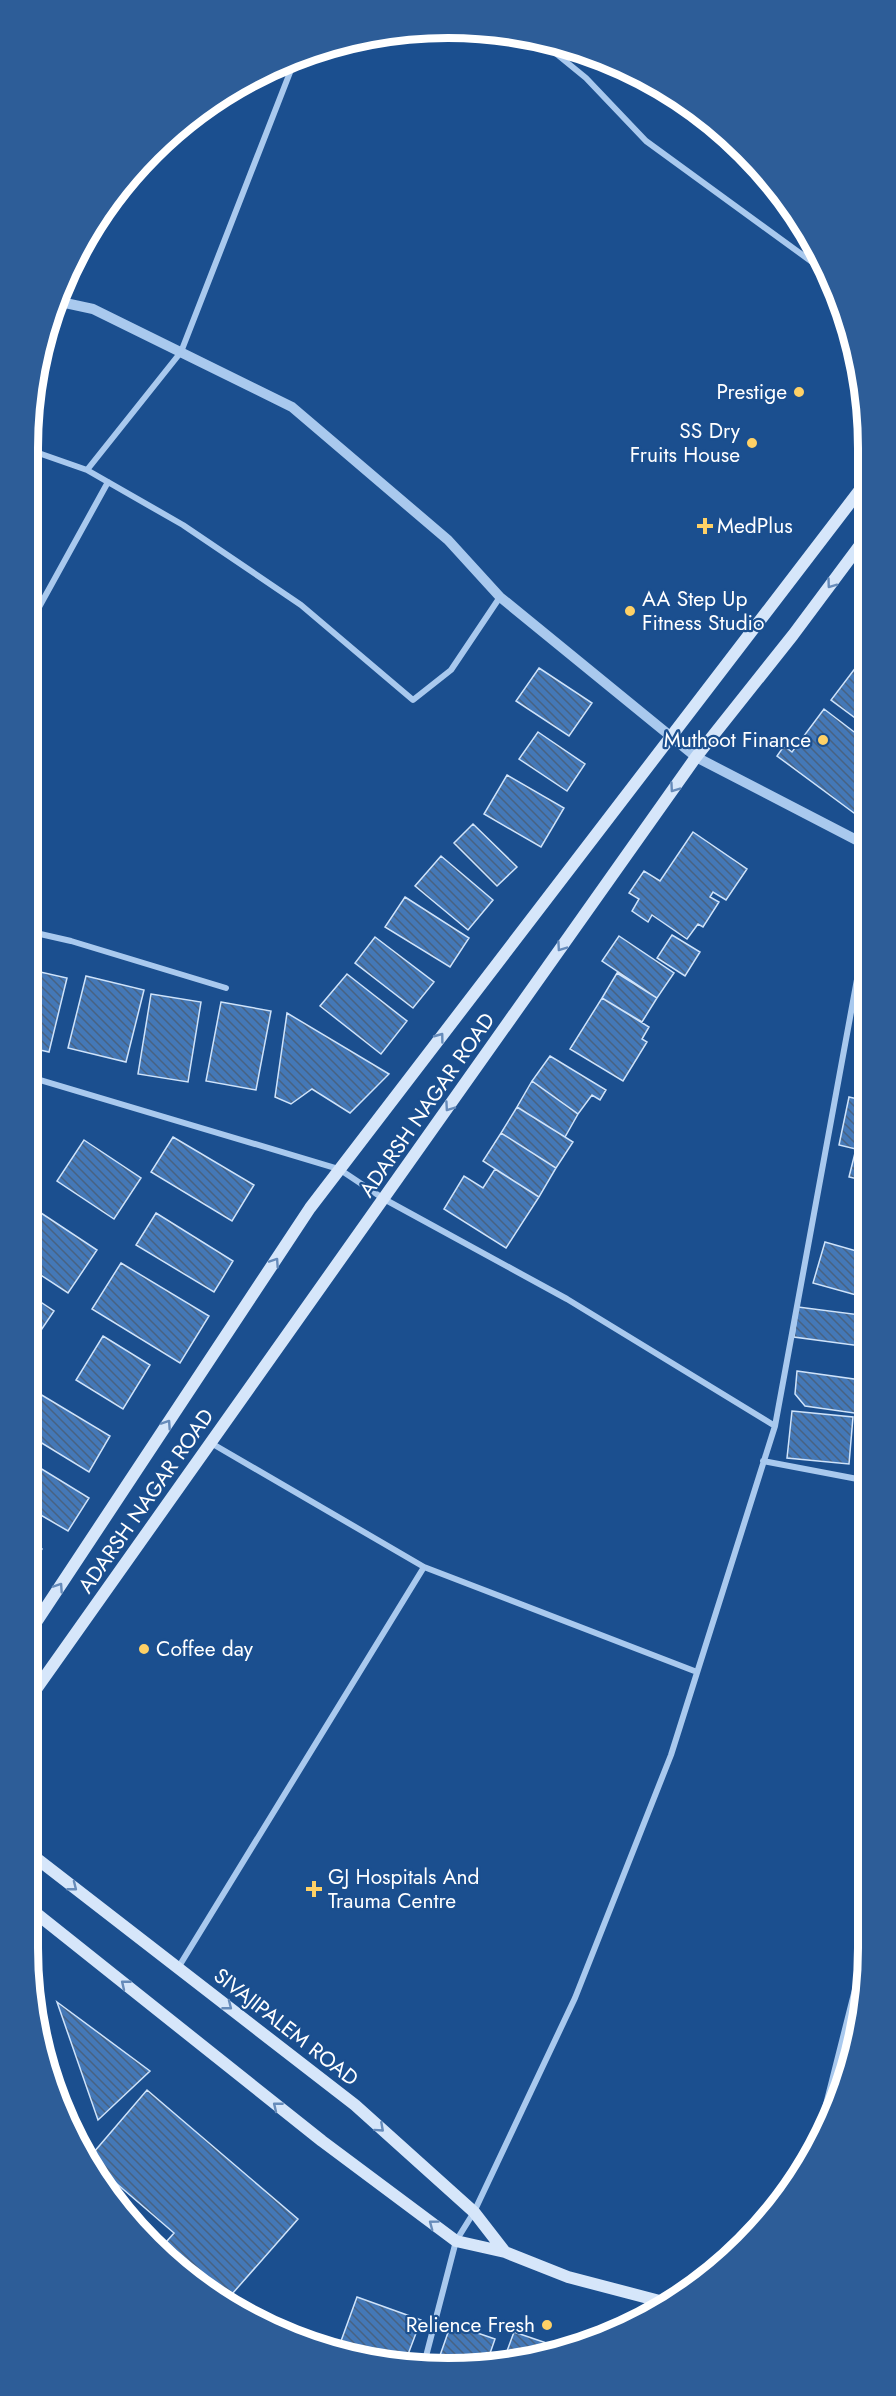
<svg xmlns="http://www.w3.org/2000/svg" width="896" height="2396" font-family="Jost,sans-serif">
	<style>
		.building { fill: url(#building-back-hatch); stroke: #cfe3fa; stroke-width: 1.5 }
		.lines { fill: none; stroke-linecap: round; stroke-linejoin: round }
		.minor { stroke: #a9c9ee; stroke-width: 6 }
		.tertiary { stroke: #a9c9ee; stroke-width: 10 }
		.secondary { stroke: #d6e6fa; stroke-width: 12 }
		.oneway { stroke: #668bba }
		.poi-dot { fill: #ffd166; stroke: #1b4f8f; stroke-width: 2 }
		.labels { text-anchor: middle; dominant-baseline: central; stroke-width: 4.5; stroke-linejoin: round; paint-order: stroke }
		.poi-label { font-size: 21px; fill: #fff; stroke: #1b4f8f; text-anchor: end }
		.street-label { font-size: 21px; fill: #fff; stroke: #1b4f8f }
		.rim { fill: none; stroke: #fff; stroke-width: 8 }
	</style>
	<defs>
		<pattern id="building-back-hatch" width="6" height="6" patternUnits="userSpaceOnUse" patternTransform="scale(1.5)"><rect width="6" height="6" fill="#4478b7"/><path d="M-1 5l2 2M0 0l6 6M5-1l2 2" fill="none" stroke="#486282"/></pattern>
	</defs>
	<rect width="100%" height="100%" fill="#1b4f8f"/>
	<path class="building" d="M866,654V726L831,700Z
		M539,668L592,703L569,736L516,701Z
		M824,709L866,741V797L854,813L777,756L784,746L792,752Z
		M538,732L585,764L567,791L519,759Z
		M507,775L564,808L541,847L484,814Z
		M473,824L517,867L497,886L454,843Z
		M693,832L747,869L726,900L713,892L710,897L719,902L703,927L698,924L687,939L652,915L648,922L632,911L639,899L629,893L644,871L660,881Z
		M441,856L493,900L468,930L415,886Z
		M405,897L469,938L450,967L385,927Z
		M672,935L700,952L685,976L657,958Z
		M619,936L674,973L657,998L602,961Z
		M375,937L434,982L413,1008L355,963Z
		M27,969L67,978L49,1052L27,1047Z
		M617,973L657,998L642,1022L602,998Z
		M347,974L407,1021L381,1054L320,1006Z
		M86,976L144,990L126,1062L68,1048Z
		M151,994L201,1002L188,1082L138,1074Z
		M602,998L649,1027L642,1039L647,1042L623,1081L570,1049Z
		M221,1002L271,1011L256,1090L206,1081Z
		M287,1013L389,1074L350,1113L312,1089L291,1104L275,1097Z
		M867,1031V1089L856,1087Z
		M550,1056L606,1090L600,1100L592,1095L578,1114L532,1081Z
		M532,1081L578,1114L565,1137L517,1107Z
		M849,1097L867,1101V1181L849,1177L856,1149L839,1145Z
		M517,1107L573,1142L556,1168L501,1133Z
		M501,1133L556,1168L539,1197L483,1161Z
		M173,1137L254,1185L232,1221L151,1172Z
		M84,1140L141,1178L114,1219L57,1181Z
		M495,1169L539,1197L506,1248L444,1209L464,1176L483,1188Z
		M38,1211L97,1250L68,1293L27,1266V1228Z
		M156,1213L233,1261L214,1292L136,1245Z
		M825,1242L867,1254V1298L813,1283Z
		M121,1263L209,1316L180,1363L92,1309Z
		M27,1293L54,1311L27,1351Z
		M798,1307L860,1315V1310L868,1311V1347L794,1337Z
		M103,1336L150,1365L123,1409L76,1380Z
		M797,1371L868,1381V1415L805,1406L795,1394Z
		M40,1394L110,1436L89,1472L27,1434V1415Z
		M792,1411L853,1417L849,1464L787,1458Z
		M27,1460L89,1498L68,1531L27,1507Z
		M27,1540L42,1549L27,1572Z
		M57,2002L150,2071L98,2120Z
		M147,2090L298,2219L225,2302L160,2249L174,2233L88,2159Z
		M357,2297L421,2320L404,2365H393L337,2352Z
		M451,2324L495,2339L487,2362L437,2364Z
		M514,2332L567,2350L530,2361L503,2362Z"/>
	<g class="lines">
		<path class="minor" d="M537,38L586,78L646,141L830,275
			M27,449L87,470L183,525L301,605L413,700L451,670L500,597
			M87,470L181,352L296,57
			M27,629L108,482
			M27,931L71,941L226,988
			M37,1079L339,1169L384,1199L567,1299L775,1426
			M211,1443L424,1567L697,1672
			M763,1461L868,1481
			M178,1968L424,1567
			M814,2152L869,1934
			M424,2364L456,2241L474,2212L575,1998L671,1755L775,1426L867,925"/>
		<path class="tertiary" d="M56,301L93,309L292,407L448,540L500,597L696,757L866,845
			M27,1077L37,1079L27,1098"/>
		<path class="secondary" d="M27,1636L310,1208L866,482
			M27,1702L696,757L793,635L866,537
			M27,1851L355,2105L474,2212L505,2252
			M27,1906L322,2141L456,2241L505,2252L568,2277L671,2304"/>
	</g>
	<defs><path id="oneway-chevron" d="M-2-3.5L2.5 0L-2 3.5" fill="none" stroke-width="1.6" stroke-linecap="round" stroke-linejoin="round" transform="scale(1.5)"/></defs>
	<g class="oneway">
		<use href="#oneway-chevron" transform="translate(831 584) rotate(126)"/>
		<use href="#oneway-chevron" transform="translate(674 788) rotate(125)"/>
		<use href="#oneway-chevron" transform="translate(561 947) rotate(125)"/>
		<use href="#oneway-chevron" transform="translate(440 1037) rotate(-53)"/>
		<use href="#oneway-chevron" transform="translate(449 1107) rotate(125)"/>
		<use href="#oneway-chevron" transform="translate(275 1262) rotate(-56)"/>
		<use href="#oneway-chevron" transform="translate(167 1424) rotate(-56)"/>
		<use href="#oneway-chevron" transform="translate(59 1587) rotate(-56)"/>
		<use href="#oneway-chevron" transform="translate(73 1887) rotate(38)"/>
		<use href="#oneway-chevron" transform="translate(125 1984) rotate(-141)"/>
		<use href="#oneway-chevron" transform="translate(228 2006) rotate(38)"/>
		<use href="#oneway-chevron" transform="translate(277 2106) rotate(-141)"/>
		<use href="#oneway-chevron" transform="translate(380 2128) rotate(42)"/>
		<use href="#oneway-chevron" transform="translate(433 2224) rotate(-143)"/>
	</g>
	<g class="poi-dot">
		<circle cx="799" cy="392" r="6"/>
		<circle cx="752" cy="443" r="6"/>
		<path d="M702 517h6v6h6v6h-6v6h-6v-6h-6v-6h6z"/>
		<circle cx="630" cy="611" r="6"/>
		<circle cx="823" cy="740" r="6"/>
		<circle cx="144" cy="1649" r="6"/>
		<path d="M311 1880h6v6h6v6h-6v6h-6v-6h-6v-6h6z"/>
		<circle cx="547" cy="2325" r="6"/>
	</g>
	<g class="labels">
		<g class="poi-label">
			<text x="787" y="392">Prestige</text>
			<text x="740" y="431">SS Dry<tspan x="740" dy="24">Fruits House</tspan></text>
			<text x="717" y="526" text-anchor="start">MedPlus</text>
			<text x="642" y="599" text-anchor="start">AA Step Up<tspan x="642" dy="24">Fitness Studio</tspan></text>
			<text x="811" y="740">Muthoot Finance</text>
			<text x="156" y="1649" text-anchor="start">Coffee day</text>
			<text x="328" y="1877" text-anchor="start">GJ Hospitals And<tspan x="328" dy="24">Trauma Centre</tspan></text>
			<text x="535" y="2325">Relience Fresh</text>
		</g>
		<g class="street-label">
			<text transform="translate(427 1105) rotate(-55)">ADARSH NAGAR ROAD</text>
			<text transform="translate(146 1501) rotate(-55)">ADARSH NAGAR ROAD</text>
			<text transform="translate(286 2027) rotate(38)">SIVAJIPALEM ROAD</text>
		</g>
	</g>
	<path d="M0 0H896V2396H0ZM448 38H448A410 410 0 0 1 858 448V1948A410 410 0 0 1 448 2358H448A410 410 0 0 1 38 1948V448A410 410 0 0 1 448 38Z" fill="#2d5d98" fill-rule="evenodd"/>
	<path class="rim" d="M448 38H448A410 410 0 0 1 858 448V1948A410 410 0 0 1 448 2358H448A410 410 0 0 1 38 1948V448A410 410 0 0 1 448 38Z"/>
</svg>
